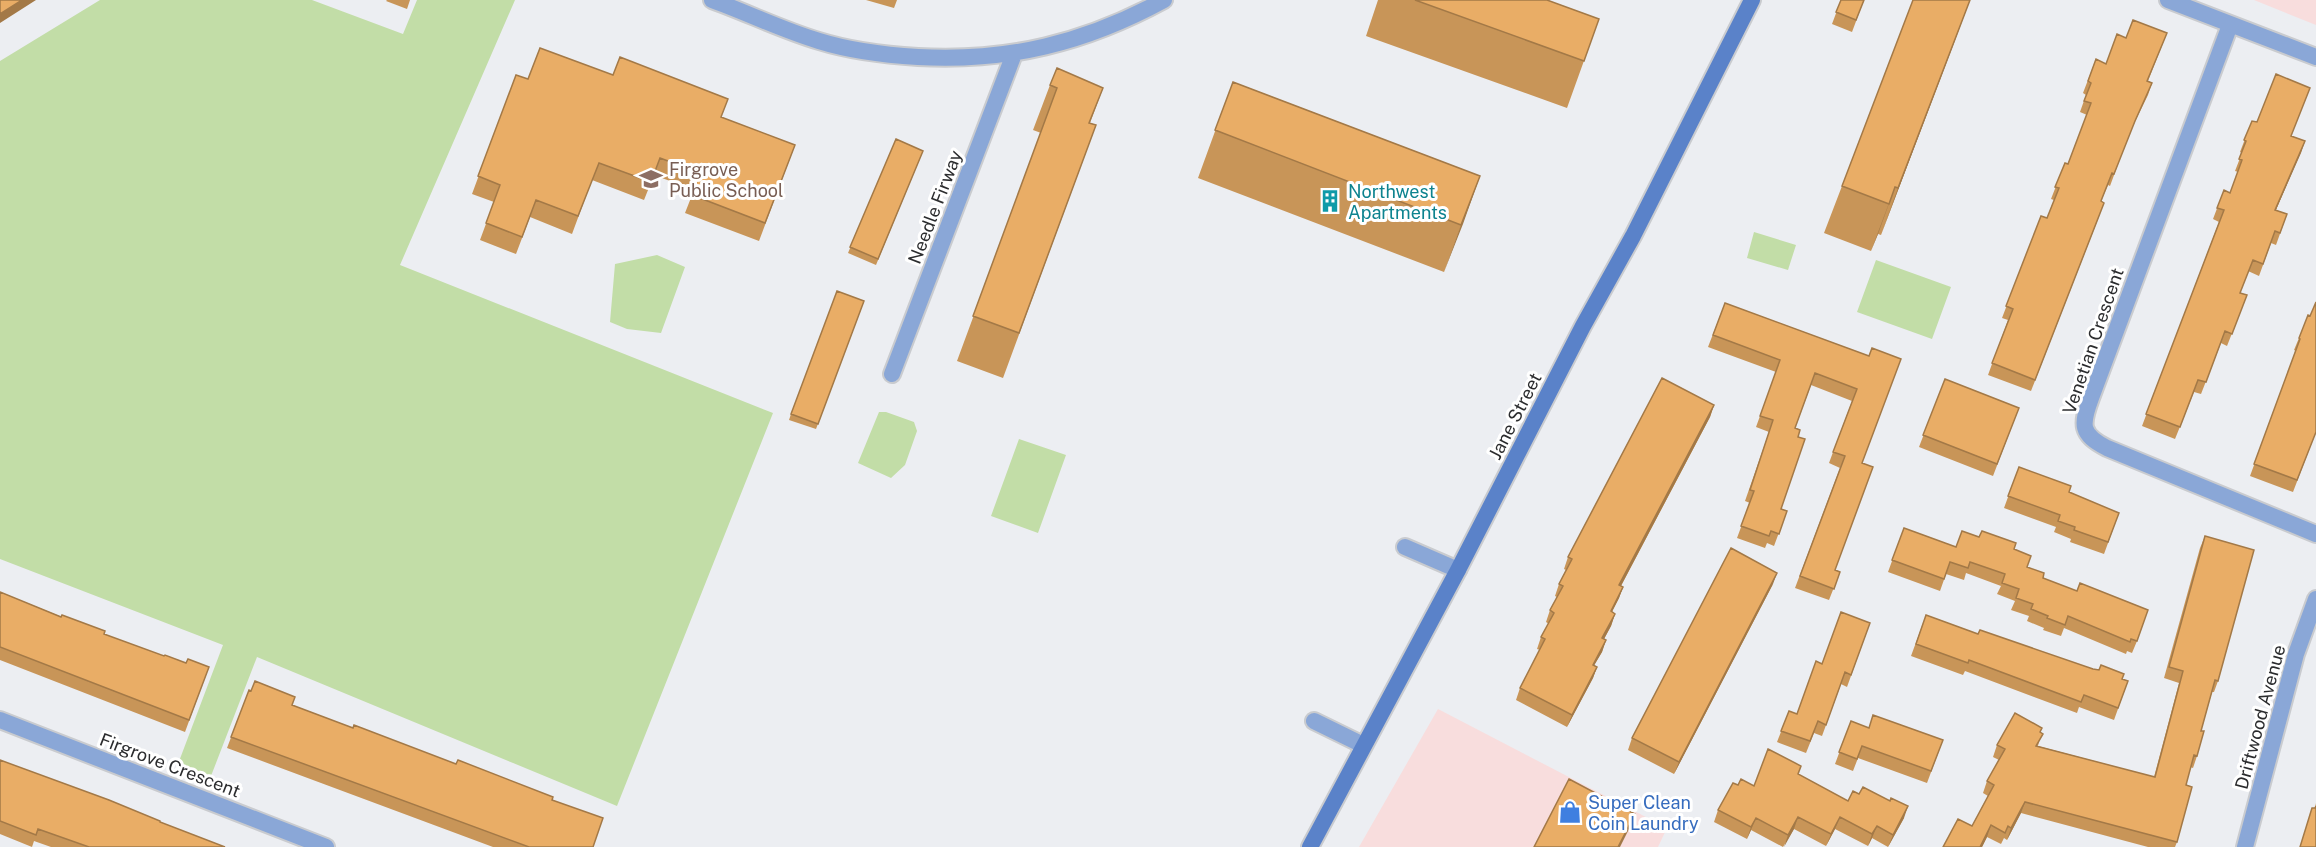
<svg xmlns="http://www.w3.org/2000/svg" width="2316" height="847" font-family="'Public Sans',sans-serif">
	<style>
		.commercial { fill: #f8dddd }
		.green { fill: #c2dda7 }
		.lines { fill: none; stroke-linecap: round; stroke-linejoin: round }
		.minor-casing { stroke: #c9cbcf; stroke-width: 20 }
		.tertiary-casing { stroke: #c9cbcf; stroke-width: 20 }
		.secondary-casing { stroke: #c9cbcf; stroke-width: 20 }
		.minor { stroke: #8aa7d7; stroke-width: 16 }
		.tertiary { stroke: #8aa7d7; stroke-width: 16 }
		.secondary { stroke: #5a82c9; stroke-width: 16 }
		.wall { fill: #c89558 }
		.shaded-wall { fill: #a37947 }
		.building { fill: #e9ad66; stroke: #a37947; stroke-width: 1.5 }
		.labels { text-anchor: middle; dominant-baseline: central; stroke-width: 6; stroke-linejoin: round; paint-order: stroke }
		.education-label { font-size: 18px; fill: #785e54; stroke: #fff; text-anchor: start }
		.culture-label { font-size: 18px; fill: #0d838f; stroke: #fff; text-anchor: start }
		.street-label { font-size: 18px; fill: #2b2c2e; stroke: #fff }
		.shop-label { font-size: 18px; fill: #366cbe; stroke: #fff; text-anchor: start }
	</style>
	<rect width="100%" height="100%" fill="#eceef2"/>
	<path class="commercial" d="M2254,0H2316V25Z
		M1438,709L1667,828L1658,847H1359Z"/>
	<path class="green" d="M100,0H312L403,34L417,0H515L400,265L773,413L617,806L257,657L211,776L178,764L223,645L0,559V61Z
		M1754,232L1796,245L1788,270L1747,258Z
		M657,255L685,267L661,333L627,329L610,322L615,264Z
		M1876,260L1951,287L1932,339L1857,312Z
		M879,412H886L914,422L917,431L905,465L891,478L858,463Z
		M1019,439L1066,455L1038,533L991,516Z"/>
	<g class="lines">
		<g class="minor-casing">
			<path id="minor" d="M712,0C748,13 782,30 819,41C851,51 885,55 918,57C1008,62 1085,43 1164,0
				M2230,25L2091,398C2081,425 2080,434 2107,448L2316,534
				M892,374L1014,54
				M1405,547L1458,570
				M0,720L326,847
				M1314,721L1363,745"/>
		</g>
		<g class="tertiary-casing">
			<path id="tertiary" d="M2168,0L2316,57
				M2245,847L2296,654L2316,599"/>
		</g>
		<g class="secondary-casing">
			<path id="secondary" d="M1310,847L1458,570L1583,326L1633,236L1752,0"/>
		</g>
		<use href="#minor" class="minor"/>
		<use href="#tertiary" class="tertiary"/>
		<use href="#secondary" class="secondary"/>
	</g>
	<path class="wall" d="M387,0H410L407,9L386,1Z
		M866,0H897L894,8Z
		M1378,0H1547L1599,19L1567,108L1366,36Z
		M1841,0H1864L1852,32L1832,24Z
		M1970,0L1881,235L1878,234L1871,251L1824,233L1842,186Z
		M2167,33L2148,81L2152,83L2148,95L2130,132L2110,186L2108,185L2101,201L2100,214L2031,391L1988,375L2008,320L2002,318L2026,255L2047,218L2054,200L2051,199L2065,163L2068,164L2087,115L2080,112L2086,95L2083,93L2096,59L2106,64L2126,38Z
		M516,75L528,79L721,117L795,145L759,241L685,213L694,190L654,175L644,200L592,180L572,234L530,217L516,254L480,240L494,202L472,194Z
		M1233,82L1480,176L1444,272L1198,178Z
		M1050,85L1103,88L1090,123L1096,125L1003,378L957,361L1041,133L1033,130Z
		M2252,121L2305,141L2276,210L2287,214L2276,245L2271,243L2259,276L2248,271L2240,293L2247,295L2227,346L2221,343L2201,394L2194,392L2175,439L2142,426L2219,222L2213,219L2224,190L2230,193L2238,172L2235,171L2242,153L2240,152Z
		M896,139L923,151L876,265L848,253Z
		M864,301L816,429L789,420L791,414Z
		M1725,303L1869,356L1862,463L1835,570L1840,572L1829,600L1795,588L1840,468L1829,463L1852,401L1811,385L1795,428L1798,437L1781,509L1787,511L1774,546L1767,543L1765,548L1737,538L1750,503L1745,501L1769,432L1756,427L1776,372L1708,347Z
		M2310,316L2316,432L2293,492L2250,476L2296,351L2294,350L2299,338Z
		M1945,379L2019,408L1993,476L1919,447Z
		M1714,405L1710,417L1621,586L1623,587L1619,598L1612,612L1615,614L1611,626L1604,639L1606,640L1602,652L1594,665L1597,667L1593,678L1567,727L1516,700L1520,688L1540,650L1537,649L1541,637L1549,624L1546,622L1550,610L1557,597L1555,596L1559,584L1566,570L1564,569L1568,557Z
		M2019,467L2069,492L2119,513L2104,554L2070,542L2071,539L2054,532L2056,527L2004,508Z
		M1904,528L1956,547L2014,549L2027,567L2043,578L2137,641L2132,653L2127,651L2126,654L2064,628L2061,636L2043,630L2044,628L2027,621L2029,616L2011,610L2015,601L1997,594L2001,586L1966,573L1964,580L1946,574L1940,591L1888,572Z
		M2205,536L2218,681L2214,692H2212L2201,731L2197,756L2193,768L2190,767L2186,785L2177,842L2175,847H2148L2021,813L2007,840L2004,838L2001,844L1987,837L1982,847H1943L1972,826L1988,796L1983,793L1987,781L1999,760L1993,757L1997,745L2041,733L2038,746L2154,777L2179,683L2164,678L2200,548Z
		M1773,584L1674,774L1628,750L1632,738Z
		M0,592L104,634L164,656L186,663L209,667L185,732L0,660Z
		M1926,615L1978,634L2128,681L2114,720L2079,707L2077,713L1965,671L1963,675L1911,656Z
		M1870,623L1847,687L1841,684L1822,736L1814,733L1806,753L1777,742L1789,711L1797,714L1822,664Z
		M249,690L292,705L353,728L552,800L593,847H493L227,748Z
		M1851,721L1869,728L1943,740L1927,783L1858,758L1853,771L1835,764Z
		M0,760L160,822L225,847H51L34,841L32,847L0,834Z
		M1798,774L1848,801L1859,794L1904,818L1888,847L1872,838L1868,846L1835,829L1826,846L1794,829L1783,847L1751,830L1747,839L1714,822L1718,810L1738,785L1754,786Z
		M2316,803V847H2300L2312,808H2315Z"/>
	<path class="shaded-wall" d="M22,0H36L0,23V14Z
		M1970,0L1954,43L1881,235L1898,188Z
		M2305,141L2301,153L2271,221L2275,210Z
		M1480,176L1463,224L1444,272L1461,225Z
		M1895,187L1878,234L1871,251Z
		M1714,405L1710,417L1615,597L1619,585Z
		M1777,573L1773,584L1674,774L1679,762Z
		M1623,587L1619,598L1606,623L1611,611Z
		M1615,614L1611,626L1598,650L1602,638Z
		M1606,640L1602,652L1588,676L1593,665Z
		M1597,667L1593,678L1567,727L1572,715Z
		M2025,802L2021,813L2007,840L2011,828Z
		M1908,806L1904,818L1888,847L1893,835Z
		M1635,814L1631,825L1620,847H1618Z
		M1798,817L1794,829L1784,847L1788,835Z
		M1840,817L1835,829L1826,846L1831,834Z
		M1756,818L1751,830L1747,839L1751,827Z
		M1991,825L1987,837L1982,847H1980Z
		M1877,826L1872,838L1868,846L1872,834Z"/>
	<path class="building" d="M0,0H22L0,14Z
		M1415,0H1547L1599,19L1584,61Z
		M1841,0H1864L1856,20L1836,12Z
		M1913,0H1970L1898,188L1895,187L1889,204L1842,186Z
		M2133,20L2167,33L2147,81L2152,83L2135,121L2114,174L2112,173L2101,201L2104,203L2035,380L1992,363L2013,309L2006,306L2041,216L2047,218L2059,188L2055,187L2065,163L2068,164L2091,103L2084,101L2091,83L2088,81L2096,59L2106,64L2117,34L2126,38Z
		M540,48L613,75L620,57L728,99L721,117L795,145L765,223L692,195L700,173L660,158L651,182L599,163L578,216L536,200L522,237L486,223L500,185L478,176L516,75L528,79Z
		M1057,68L1103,88L1089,123L1096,125L1019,333L973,316L1057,88L1050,85Z
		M2276,74L2310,88L2291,136L2305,141L2275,210L2287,214L2280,233L2275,231L2263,264L2253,260L2240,293L2247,295L2232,334L2225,331L2206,382L2198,380L2180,427L2146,414L2224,210L2217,208L2224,190L2230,193L2242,160L2239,159L2246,141L2244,140L2252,121L2257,122Z
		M1233,82L1480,176L1461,225L1215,130Z
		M896,139L923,151L878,259L850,247Z
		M837,291L864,301L818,424L791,414Z
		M2316,302V432L2297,480L2254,464L2300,339L2299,338L2308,315L2310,316Z
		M1725,303L1869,356L1872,348L1901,359L1862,463L1873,467L1835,570L1840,572L1834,589L1800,576L1845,456L1833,452L1857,389L1815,373L1795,428L1800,430L1798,437L1805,439L1781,509L1787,511L1779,534L1771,531L1769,536L1741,526L1754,491L1750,490L1773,420L1760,416L1780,360L1713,335Z
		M1662,378L1714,405L1619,585L1623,587L1611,611L1615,614L1602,638L1606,640L1593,665L1597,667L1572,715L1520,688L1545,639L1541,637L1554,613L1550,610L1563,586L1559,584L1572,559L1568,557Z
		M1945,379L2019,408L1997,464L1923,435Z
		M2019,467L2071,486L2069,492L2119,513L2108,542L2074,530L2075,527L2058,521L2060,515L2008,496Z
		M1904,528L1956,547L1962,531L1979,537L1982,531L2016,543L2014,549L2031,556L2027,567L2044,573L2043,578L2077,591L2080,583L2148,610L2137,641L2131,639L2130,642L2068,616L2065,625L2047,618L2048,616L2031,609L2033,604L2016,598L2019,589L2002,583L2005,574L1970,562L1968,568L1950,562L1944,579L1892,560Z
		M2205,536L2254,550L2218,681L2215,680L2201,731H2204L2197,756L2194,755L2186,785L2192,787L2177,842L2025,802L2011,828L2008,826L2005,833L1991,825L1980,847H1943L1958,819L1972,826L1994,785L1987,781L2005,749L1997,745L2015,713L2042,728L2040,732L2043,734L2036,746L2155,777L2183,671L2169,667Z
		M1731,548L1777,573L1679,762L1632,738Z
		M0,592L61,617L62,615L105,631L104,634L164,656L165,655L186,663L188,659L209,667L189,720L0,647Z
		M1841,612L1870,623L1851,675L1845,672L1826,725L1818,721L1810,741L1781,731L1789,711L1797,714L1816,661L1822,664Z
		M1926,615L1978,634L1980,630L2093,669L2099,670L2101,665L2124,674L2122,679L2128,681L2118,708L2084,695L2081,702L1969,660L1968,663L1916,644Z
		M255,681L295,697L292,705L353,728L354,725L456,764L458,760L553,797L552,800L603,818L593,847H529L231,737L249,690L251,691Z
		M1873,715L1943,740L1931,771L1862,746L1857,759L1839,752L1851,721L1869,728Z
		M1768,749L1801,766L1798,774L1848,801L1853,791L1859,794L1863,787L1890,801L1891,798L1908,806L1893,835L1877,826L1872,834L1840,817L1831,834L1798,817L1788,835L1756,818L1751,827L1718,810L1733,783L1738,785L1741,779L1754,786Z
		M0,760L109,800L160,821V822L225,847H89L38,829L36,835L0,821Z
		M1569,779L1635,814L1618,847H1534Z
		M2316,806V847H2300L2312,808H2315Z"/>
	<defs>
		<g id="school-bare" transform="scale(1.8)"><path d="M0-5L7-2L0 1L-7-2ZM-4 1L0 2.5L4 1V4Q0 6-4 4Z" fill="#8d6e63" stroke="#fff" stroke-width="2.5" paint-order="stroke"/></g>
		<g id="building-bare" transform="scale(1.8)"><path d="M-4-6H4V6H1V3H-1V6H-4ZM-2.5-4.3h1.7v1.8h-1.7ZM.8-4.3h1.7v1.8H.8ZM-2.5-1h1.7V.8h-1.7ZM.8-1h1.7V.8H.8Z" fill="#0f9aa8" stroke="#fff" stroke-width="2.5" paint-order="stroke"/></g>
		<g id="shop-bare" transform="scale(1.8)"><path d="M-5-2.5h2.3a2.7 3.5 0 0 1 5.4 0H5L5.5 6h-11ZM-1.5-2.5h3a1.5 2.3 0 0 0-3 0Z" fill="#3f7fe0" stroke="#fff" stroke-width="2.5" paint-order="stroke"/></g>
	</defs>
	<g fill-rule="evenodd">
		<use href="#school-bare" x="651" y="179"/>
		<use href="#building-bare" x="1330" y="201"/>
		<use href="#shop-bare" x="1570" y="812"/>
	</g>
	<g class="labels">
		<g class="education-label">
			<text x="669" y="169">Firgrove<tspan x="669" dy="21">Public School</tspan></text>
		</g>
		<g class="culture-label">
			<text x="1348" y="191">Northwest<tspan x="1348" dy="21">Apartments</tspan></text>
		</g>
		<g class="street-label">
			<text transform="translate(935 207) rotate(-69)">Needle Firway</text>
			<text transform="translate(2093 341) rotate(-71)">Venetian Crescent</text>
			<text transform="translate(1515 416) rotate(-63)">Jane Street</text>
			<text transform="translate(2260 717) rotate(-75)">Driftwood Avenue</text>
			<text transform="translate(170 765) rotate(21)">Firgrove Crescent</text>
		</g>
		<g class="shop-label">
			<text x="1588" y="802">Super Clean<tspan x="1588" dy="21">Coin Laundry</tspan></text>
		</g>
	</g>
</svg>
